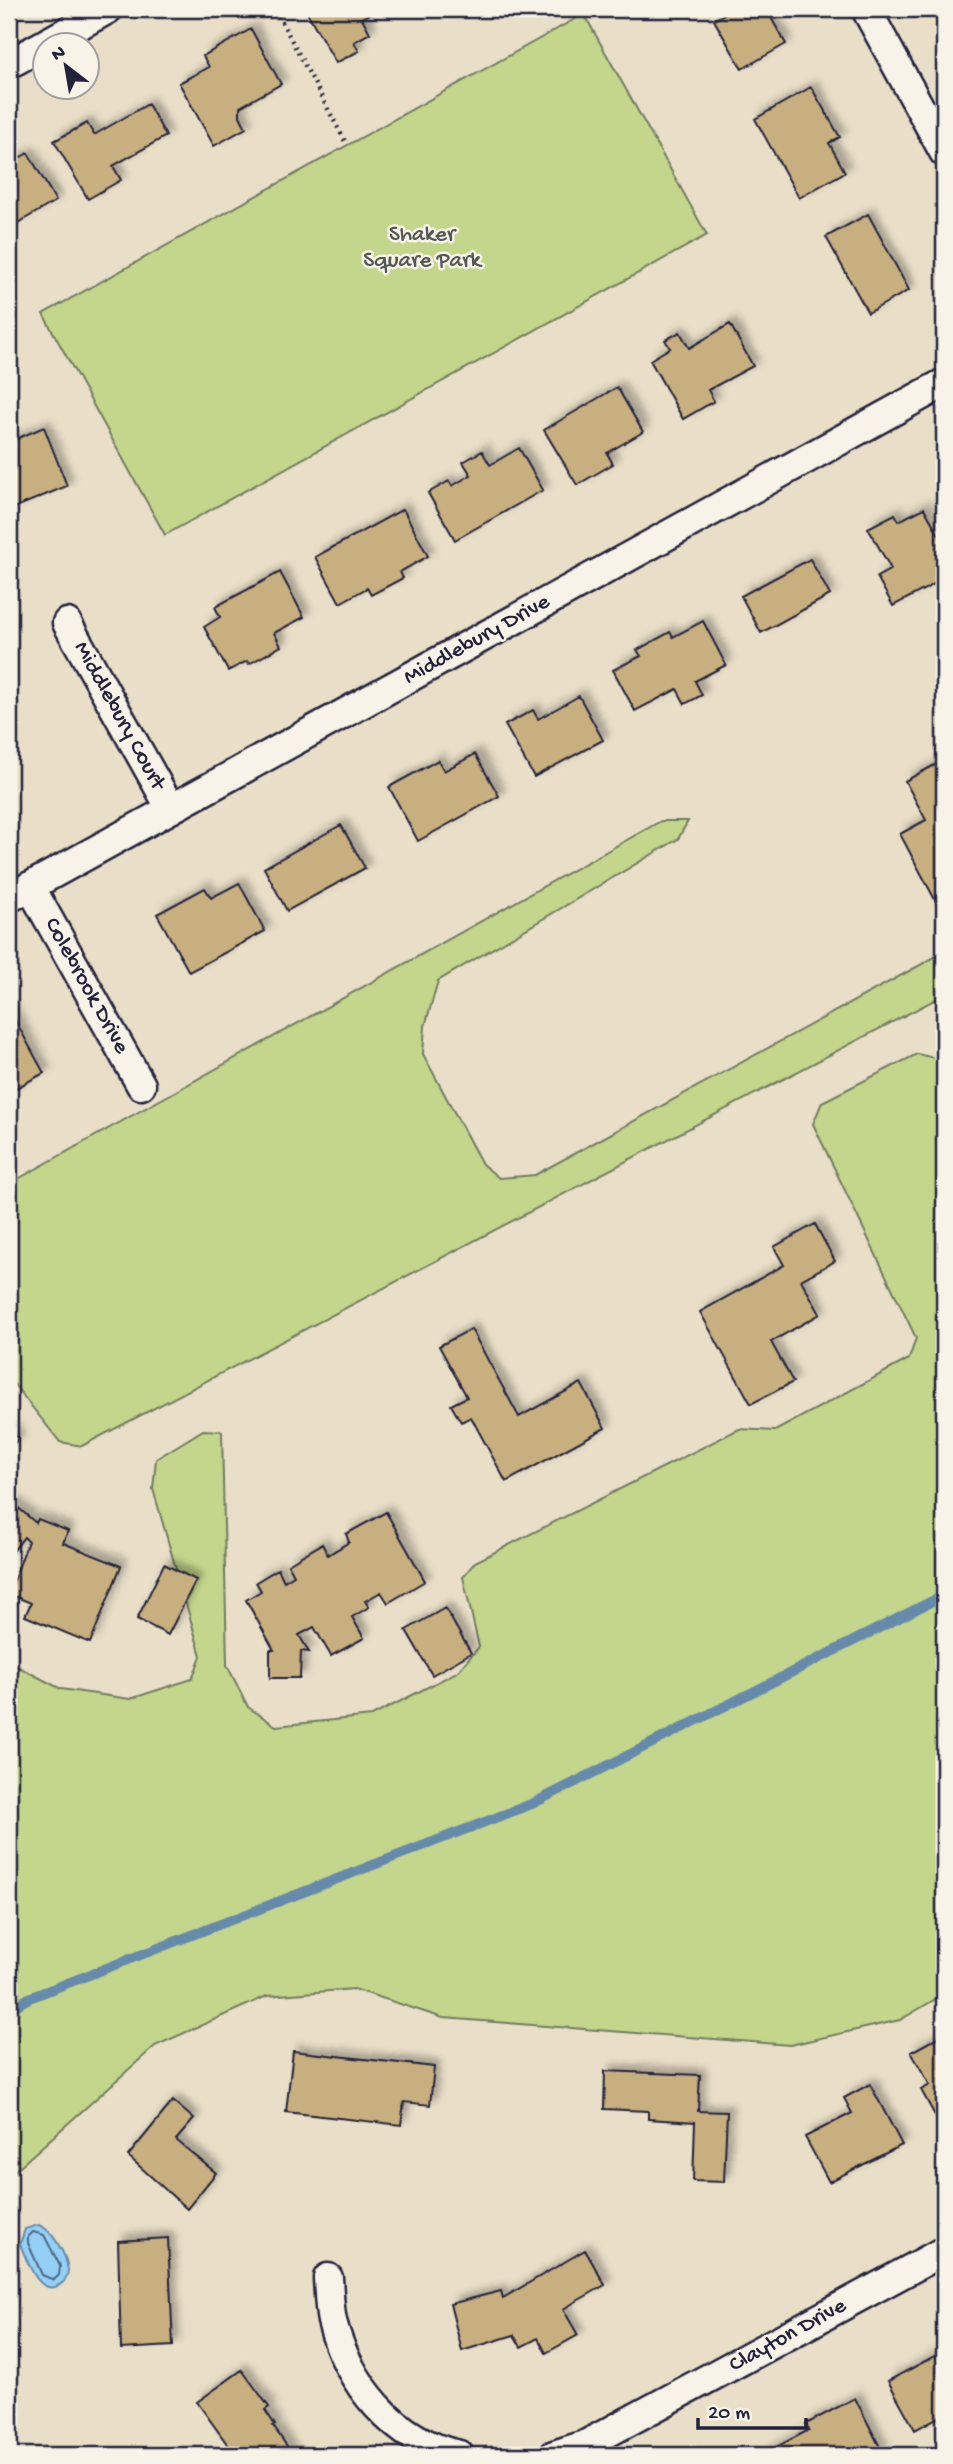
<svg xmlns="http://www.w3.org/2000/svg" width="953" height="2464" font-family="'Gochi Hand',sans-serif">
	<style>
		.green { fill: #c3d68b; stroke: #727c63; stroke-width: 2 }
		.water { fill: #94d0f5; stroke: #668aab; stroke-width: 2 }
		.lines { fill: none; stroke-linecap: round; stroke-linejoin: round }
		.shore { stroke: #506885; stroke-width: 2 }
		.stream { stroke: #668aab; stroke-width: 10 }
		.building { fill: #c8af7f; stroke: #22223b; stroke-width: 2; filter: url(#shadow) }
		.minor-casing { stroke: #22223b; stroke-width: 33 }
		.path { stroke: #22223b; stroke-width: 4.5; stroke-dasharray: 2 5; stroke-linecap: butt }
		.minor { stroke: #f7f3e8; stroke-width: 28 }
		.labels { text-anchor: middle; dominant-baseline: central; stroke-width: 5; stroke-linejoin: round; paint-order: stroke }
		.park-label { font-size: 23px; fill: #525853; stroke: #f7f3e8 }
		.street-label { font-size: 23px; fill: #22223b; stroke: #f7f3e8 }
	</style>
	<defs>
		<filter id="shadow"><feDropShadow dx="6" dy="-6" stdDeviation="3.5" flood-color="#0004"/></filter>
	</defs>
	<rect width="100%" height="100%" fill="#e9dfc8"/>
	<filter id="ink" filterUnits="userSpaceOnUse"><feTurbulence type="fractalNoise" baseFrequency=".0143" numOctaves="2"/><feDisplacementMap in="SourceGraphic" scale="14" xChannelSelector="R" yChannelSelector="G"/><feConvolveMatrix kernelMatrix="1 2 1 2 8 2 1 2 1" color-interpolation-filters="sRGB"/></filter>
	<g filter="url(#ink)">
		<path class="green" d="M584,14L707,235L165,535L43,314Z
			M661,821H688L678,839L438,981L425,1026L423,1054L482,1164L499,1178L535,1175L944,952V995L82,1446L60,1442L9,1378V1184Z
			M917,1054L935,1058L944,1076V1994L900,2020L790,2045L443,2018L354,1989L267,1996L155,2046L9,2176V1662L61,1689L130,1699L192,1679L201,1656L153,1489L156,1459L203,1430L222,1431L227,1665L248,1707L276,1726L372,1716L457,1672L479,1647L463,1577L475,1562L739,1429L775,1431L909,1359L916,1338L813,1124L822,1102Z"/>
		<path class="water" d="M39,2225C52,2229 67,2256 68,2270C68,2276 65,2281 61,2284C39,2300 26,2258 20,2244L25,2229Z"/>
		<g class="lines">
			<path class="shore" d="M33,2232L44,2235L60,2266L59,2275L54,2280L42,2275L28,2243V2237Z"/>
			<path class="stream" d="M9,2010L29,1998L534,1803L944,1595"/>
		</g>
		<path class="building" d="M305,9H379L362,18L370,33L354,42L359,51L336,63Z
			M723,9H766L786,44L742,69L714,20L726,13Z
			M251,29L281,84L240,107V116L246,128L214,146L179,83L209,67L203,56Z
			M811,87L840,137L829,143L845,172L799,198L755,119Z
			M148,104L166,136L113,166L121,180L88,199L54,141L87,123L94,135Z
			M28,153L56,201L9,228V164Z
			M868,214L909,290L868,313L826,237Z
			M730,324L753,366L708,390L714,401L683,419L650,360L670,348L665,340L680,332L689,348Z
			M617,387L643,432L607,453L613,464L577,485L544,430Z
			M44,427L67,486L9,510V442Z
			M519,448L543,490L455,540L428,493L449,481L452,486L471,475L463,462L482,451L490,465Z
			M924,508L944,544V579L893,606L877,577L891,569L868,528L895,514L899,521Z
			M403,509L428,556L400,572L403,578L371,595L367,588L340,603L315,557Z
			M810,559L830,595L761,633L741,596Z
			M280,572L304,617L274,633L281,646L249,664L247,661L228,671L204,627L220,617L215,607Z
			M703,621L726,665L695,681L702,695L685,704L677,689L635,711L613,670L641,656L637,650L670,632L673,637Z
			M579,696L603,740L534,777L505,725L533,710L538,719Z
			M475,754L499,796L418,841L389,787L438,760L444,771Z
			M944,760V909L941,911L900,834L926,820L905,781Z
			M341,825L365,868L287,911L264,868Z
			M239,883L265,931L189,972L157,914L205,888L211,898Z
			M9,1009L44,1073L9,1092Z
			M815,1224L835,1261L801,1280L820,1314L771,1342L793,1382L751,1404L700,1312L784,1265L774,1247Z
			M471,1329L519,1417L581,1383L605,1428L506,1482L471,1417L461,1422L451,1405L467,1397L439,1346Z
			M9,1429L19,1438L9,1449Z
			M9,1500L36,1523L38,1519L68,1531L63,1543L121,1566L90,1643L25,1616L31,1603L9,1594L28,1541L24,1537L11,1554L9,1552Z
			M386,1512L425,1581L388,1603L381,1592L365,1601L369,1607L352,1617L364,1638L331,1656L314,1627L299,1635L309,1652L301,1651L300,1678H270V1650H274L246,1600L261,1591L256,1582L278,1569L284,1581L294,1575L288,1564L322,1544L328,1555L349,1542L346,1534Z
			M164,1564L196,1580L168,1635L137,1619Z
			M445,1608L471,1653L432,1675L406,1630Z
			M944,2034V2129L943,2130L921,2090L930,2085L911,2052Z
			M293,2051L434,2067L430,2105L404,2102L401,2125L286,2112Z
			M605,2071L700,2075L698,2111L727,2112L724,2182L693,2181L695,2122L648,2119V2111L604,2109Z
			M870,2084L902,2145L829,2182L805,2137L852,2113L844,2098Z
			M173,2101L194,2119L176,2140L216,2173L187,2209L128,2156Z
			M168,2238L173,2346L121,2349L118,2241Z
			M585,2250L605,2285L563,2309L578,2335L546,2353L538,2338L521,2347L514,2335L462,2351L450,2304L501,2291L503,2298Z
			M944,2351V2414L915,2430L888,2381Z
			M242,2370L269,2407L265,2410L275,2425L273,2426L293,2455H235L197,2402Z
			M855,2398L883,2453L761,2455L809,2430L806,2424Z"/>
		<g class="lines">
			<g class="minor-casing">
				<path id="minor" d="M866,9L944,152
					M9,64L108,9
					M67,623L171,809
					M30,886L141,1085
					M9,898L944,383
					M328,2278C329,2291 329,2307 332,2321C348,2383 394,2441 459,2455
					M554,2455L585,2445L944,2251"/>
			</g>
			<path class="path" d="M275,9L347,145"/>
			<use href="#minor" class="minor"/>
		</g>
	</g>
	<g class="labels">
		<g class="park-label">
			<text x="422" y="235">Shaker<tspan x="422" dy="26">Square Park</tspan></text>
		</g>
		<g class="street-label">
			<text transform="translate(477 640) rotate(-29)">Middlebury Drive</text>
			<text transform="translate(119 716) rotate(61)">Middlebury Court</text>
			<text transform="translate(86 986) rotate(61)">Colebrook Drive</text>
			<text transform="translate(788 2336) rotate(-29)">Clayton Drive</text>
		</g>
	</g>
	<rect width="953" height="2464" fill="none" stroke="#f7f3e8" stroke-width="35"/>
	<rect x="18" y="18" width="918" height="2429" fill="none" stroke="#22223b" stroke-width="2.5" filter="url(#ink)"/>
	<g transform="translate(66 66) rotate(329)"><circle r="33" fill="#f7f3e8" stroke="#a29fa3" stroke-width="2"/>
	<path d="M0-5L12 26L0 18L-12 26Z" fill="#22223b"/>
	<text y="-10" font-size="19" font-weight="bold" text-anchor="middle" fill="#22223b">N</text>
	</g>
	<path d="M698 2418v10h108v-10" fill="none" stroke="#22223b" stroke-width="3.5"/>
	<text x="708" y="2418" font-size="21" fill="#22223b" stroke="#f7f3e8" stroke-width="5" paint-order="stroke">20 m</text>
</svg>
